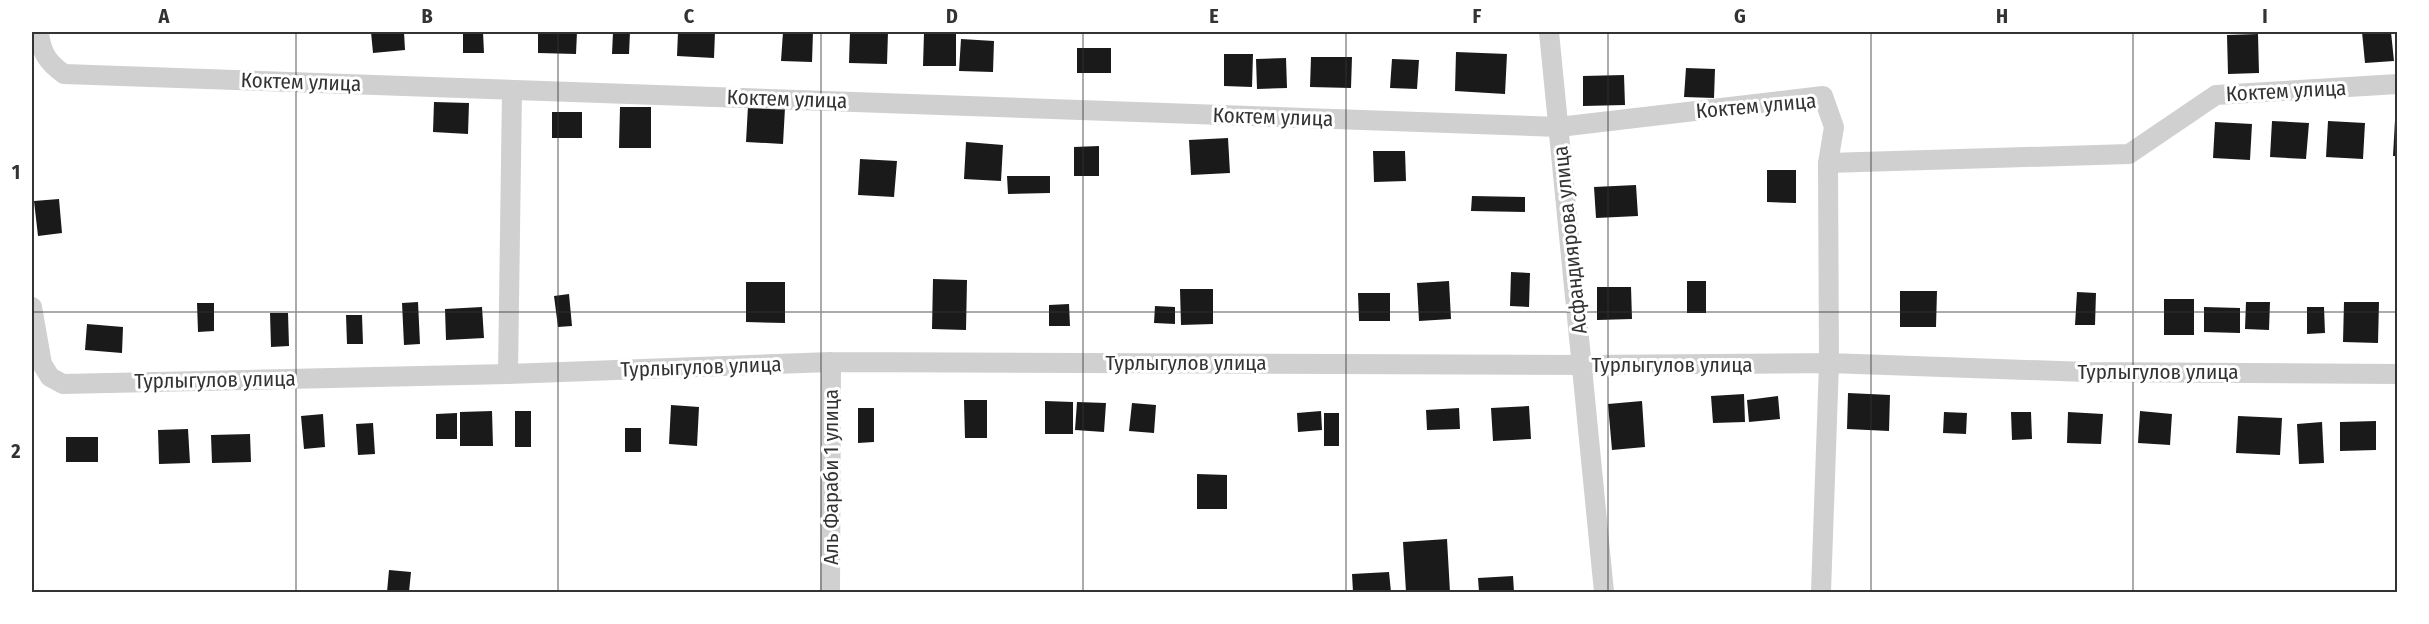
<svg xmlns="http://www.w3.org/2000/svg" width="2429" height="624" font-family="'Fira Sans Condensed',sans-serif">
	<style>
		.building { fill: #1a1a1a }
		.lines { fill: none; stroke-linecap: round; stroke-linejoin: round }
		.minor { stroke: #d0d0d0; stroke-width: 20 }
		.grid { fill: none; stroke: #333; stroke-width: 1.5; stroke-opacity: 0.55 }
		.labels { text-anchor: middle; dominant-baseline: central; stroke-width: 6; stroke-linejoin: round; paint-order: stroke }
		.street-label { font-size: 21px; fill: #333; stroke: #fff }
		.neatline { fill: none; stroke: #333; stroke-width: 2 }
		.grid-label { font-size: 20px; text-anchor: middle; font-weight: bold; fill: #333 }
	</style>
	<rect width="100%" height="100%" fill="#fff"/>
	<path class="building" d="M371,32H404L405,50L373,53Z
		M463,32H483L484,53H463Z
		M538,32H577L576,54L538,53Z
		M613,32H630L629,54H612Z
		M678,32H715L714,58L677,56Z
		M783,32H813L812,62L781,61Z
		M850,32H888L887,64L849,63Z
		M2362,32H2391L2394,61L2365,63Z
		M924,33H956V66H923Z
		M2258,34L2259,73L2228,74L2227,35Z
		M961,39L994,41L993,72L959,71Z
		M1077,48H1111V73H1077Z
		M1456,52L1507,54L1505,94L1455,91Z
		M1224,54H1253L1252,87L1224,86Z
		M1311,57H1352L1351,88L1310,87Z
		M1286,58L1287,88L1257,89L1256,59Z
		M1392,59L1419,60L1417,89L1390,88Z
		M1686,68L1715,69L1714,98L1684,97Z
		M1624,75L1625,105L1583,106V76Z
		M434,102L469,103L468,134L433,132Z
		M748,106L785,108L783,144L746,142Z
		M620,107H651V148H619Z
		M552,112H582V138H552Z
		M2395,120H2398V156H2393Z
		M2272,121L2309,123L2306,159L2270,157Z
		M2328,121L2365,123L2363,159L2326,157Z
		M2215,122L2252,124L2250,160L2213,158Z
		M1228,138L1230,173L1191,175L1189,140Z
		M966,142L1003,145L1001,181L964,179Z
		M1099,146V176H1074V147Z
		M1373,151H1405L1406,181L1374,182Z
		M860,159L897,161L894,197L858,195Z
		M1767,170H1796V203L1767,202Z
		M1007,176H1050V193L1008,194Z
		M1636,185L1638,216L1596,218L1594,187Z
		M1472,196L1525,197V212L1471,211Z
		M59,199L62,233L38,236L34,201Z
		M1511,272L1530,273L1529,307L1510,306Z
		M933,279L967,280L966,330L932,329Z
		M1449,281L1451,319L1419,321L1417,283Z
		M1687,281H1706V313H1687Z
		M746,282H785V323L746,322Z
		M1597,287H1631L1632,319L1597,320Z
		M1180,289H1213V324L1181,325Z
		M1900,291H1937L1936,327H1900Z
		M2077,292L2096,293L2095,325H2075Z
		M1358,293H1390V321H1359Z
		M569,294L572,326L558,327L554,296Z
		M2164,299H2194V335H2164Z
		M418,302L420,344L404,345L402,303Z
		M2246,302H2270L2269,330L2245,329Z
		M2344,302H2379L2378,343L2343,342Z
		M197,303H214V331L198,332Z
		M1069,304L1070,326H1049V305Z
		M1155,306L1175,307V324L1154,323Z
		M482,307L484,338L446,340L445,309Z
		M2204,307L2240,308V333L2204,332Z
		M2307,307H2324L2325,333L2307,334Z
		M270,313H288L289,346L271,347Z
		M346,315H362L363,344H347Z
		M87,324L123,327L122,353L85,350Z
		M1848,393L1890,395L1889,431L1847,429Z
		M1744,394L1745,422L1713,423L1711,396Z
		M1778,396L1780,419L1749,422L1747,400Z
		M964,400H987V438H965Z
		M1045,401L1073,402V434H1045Z
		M1642,401L1645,447L1612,450L1608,404Z
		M1077,402L1106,403L1104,432L1075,430Z
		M1132,403L1156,405L1154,433L1129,431Z
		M671,405L699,407L697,446L669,444Z
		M1529,406L1531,439L1493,441L1491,408Z
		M858,408H874V442L858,443Z
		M1459,408L1460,429L1427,430L1426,410Z
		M492,411L493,446H460V412Z
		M515,411H531V447H515Z
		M1321,411L1322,430L1298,432L1297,413Z
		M2140,411L2172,414L2170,445L2138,443Z
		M1944,412L1967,413L1966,434L1943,433Z
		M2011,412H2031L2032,439L2012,440Z
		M2068,412L2103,414L2101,444L2067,443Z
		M457,413V439H436V414Z
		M1324,413H1339V446H1324Z
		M323,414L325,447L304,449L301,416Z
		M2238,416L2282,418L2280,455L2236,453Z
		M2376,421V450L2340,451V422Z
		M2322,422L2324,463L2299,464L2297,424Z
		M373,423L375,454L358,455L356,424Z
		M625,428H641V452H625Z
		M188,429L190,463L159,464L158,430Z
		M250,434L251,462L212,463L211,435Z
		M66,437H98V462H66Z
		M1197,474L1227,475V509H1197Z
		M1447,539L1450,592H1406L1403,542Z
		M389,570L411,572L409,592H387Z
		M1389,572L1391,592H1353L1352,574Z
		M1513,576L1514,592H1479L1478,578Z"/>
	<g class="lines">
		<path class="minor" d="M39,32C41,52 47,62 64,74L1559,127L1823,96L1834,127L1828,163L2129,154L2216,95L2398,84
			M1549,32L1604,592
			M32,307L42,364L50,377L63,384L508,374L831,362L1583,365L1829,363L2087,372L2398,374
			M508,374L512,90
			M830,592L831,362
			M1821,592L1829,363L1828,163"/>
	</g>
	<path class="grid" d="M296,32V592M558,32V592M821,32V592M1083,32V592M1346,32V592M1608,32V592M1871,32V592M2133,32V592M32,312H2398"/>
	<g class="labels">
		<g class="street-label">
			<text transform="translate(301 82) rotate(2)">Коктем улица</text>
			<text transform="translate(2286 91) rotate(-3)">Коктем улица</text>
			<text transform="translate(787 99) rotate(2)">Коктем улица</text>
			<text transform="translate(1756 106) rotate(-5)">Коктем улица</text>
			<text transform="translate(1273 117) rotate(2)">Коктем улица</text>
			<text transform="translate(1570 240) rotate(-96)">Асфандиярова улица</text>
			<text x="1186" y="363">Турлыгулов улица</text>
			<text x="1672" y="365">Турлыгулов улица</text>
			<text transform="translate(701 367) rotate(-2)">Турлыгулов улица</text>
			<text x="2158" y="372">Турлыгулов улица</text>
			<text transform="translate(215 380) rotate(-1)">Турлыгулов улица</text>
			<text transform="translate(831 477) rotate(-90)">Аль Фараби 1 улица</text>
		</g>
	</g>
	<rect width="2429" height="624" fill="none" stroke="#ffffff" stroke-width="66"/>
	<rect x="33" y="33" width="2363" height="558" class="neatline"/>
	<g class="grid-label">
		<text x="164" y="23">A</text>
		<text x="427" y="23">B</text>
		<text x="689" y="23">C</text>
		<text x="952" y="23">D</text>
		<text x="1214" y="23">E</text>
		<text x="1477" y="23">F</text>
		<text x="1740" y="23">G</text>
		<text x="2002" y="23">H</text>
		<text x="2265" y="23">I</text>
		<text x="16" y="179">1</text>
		<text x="16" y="458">2</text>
	</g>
</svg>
